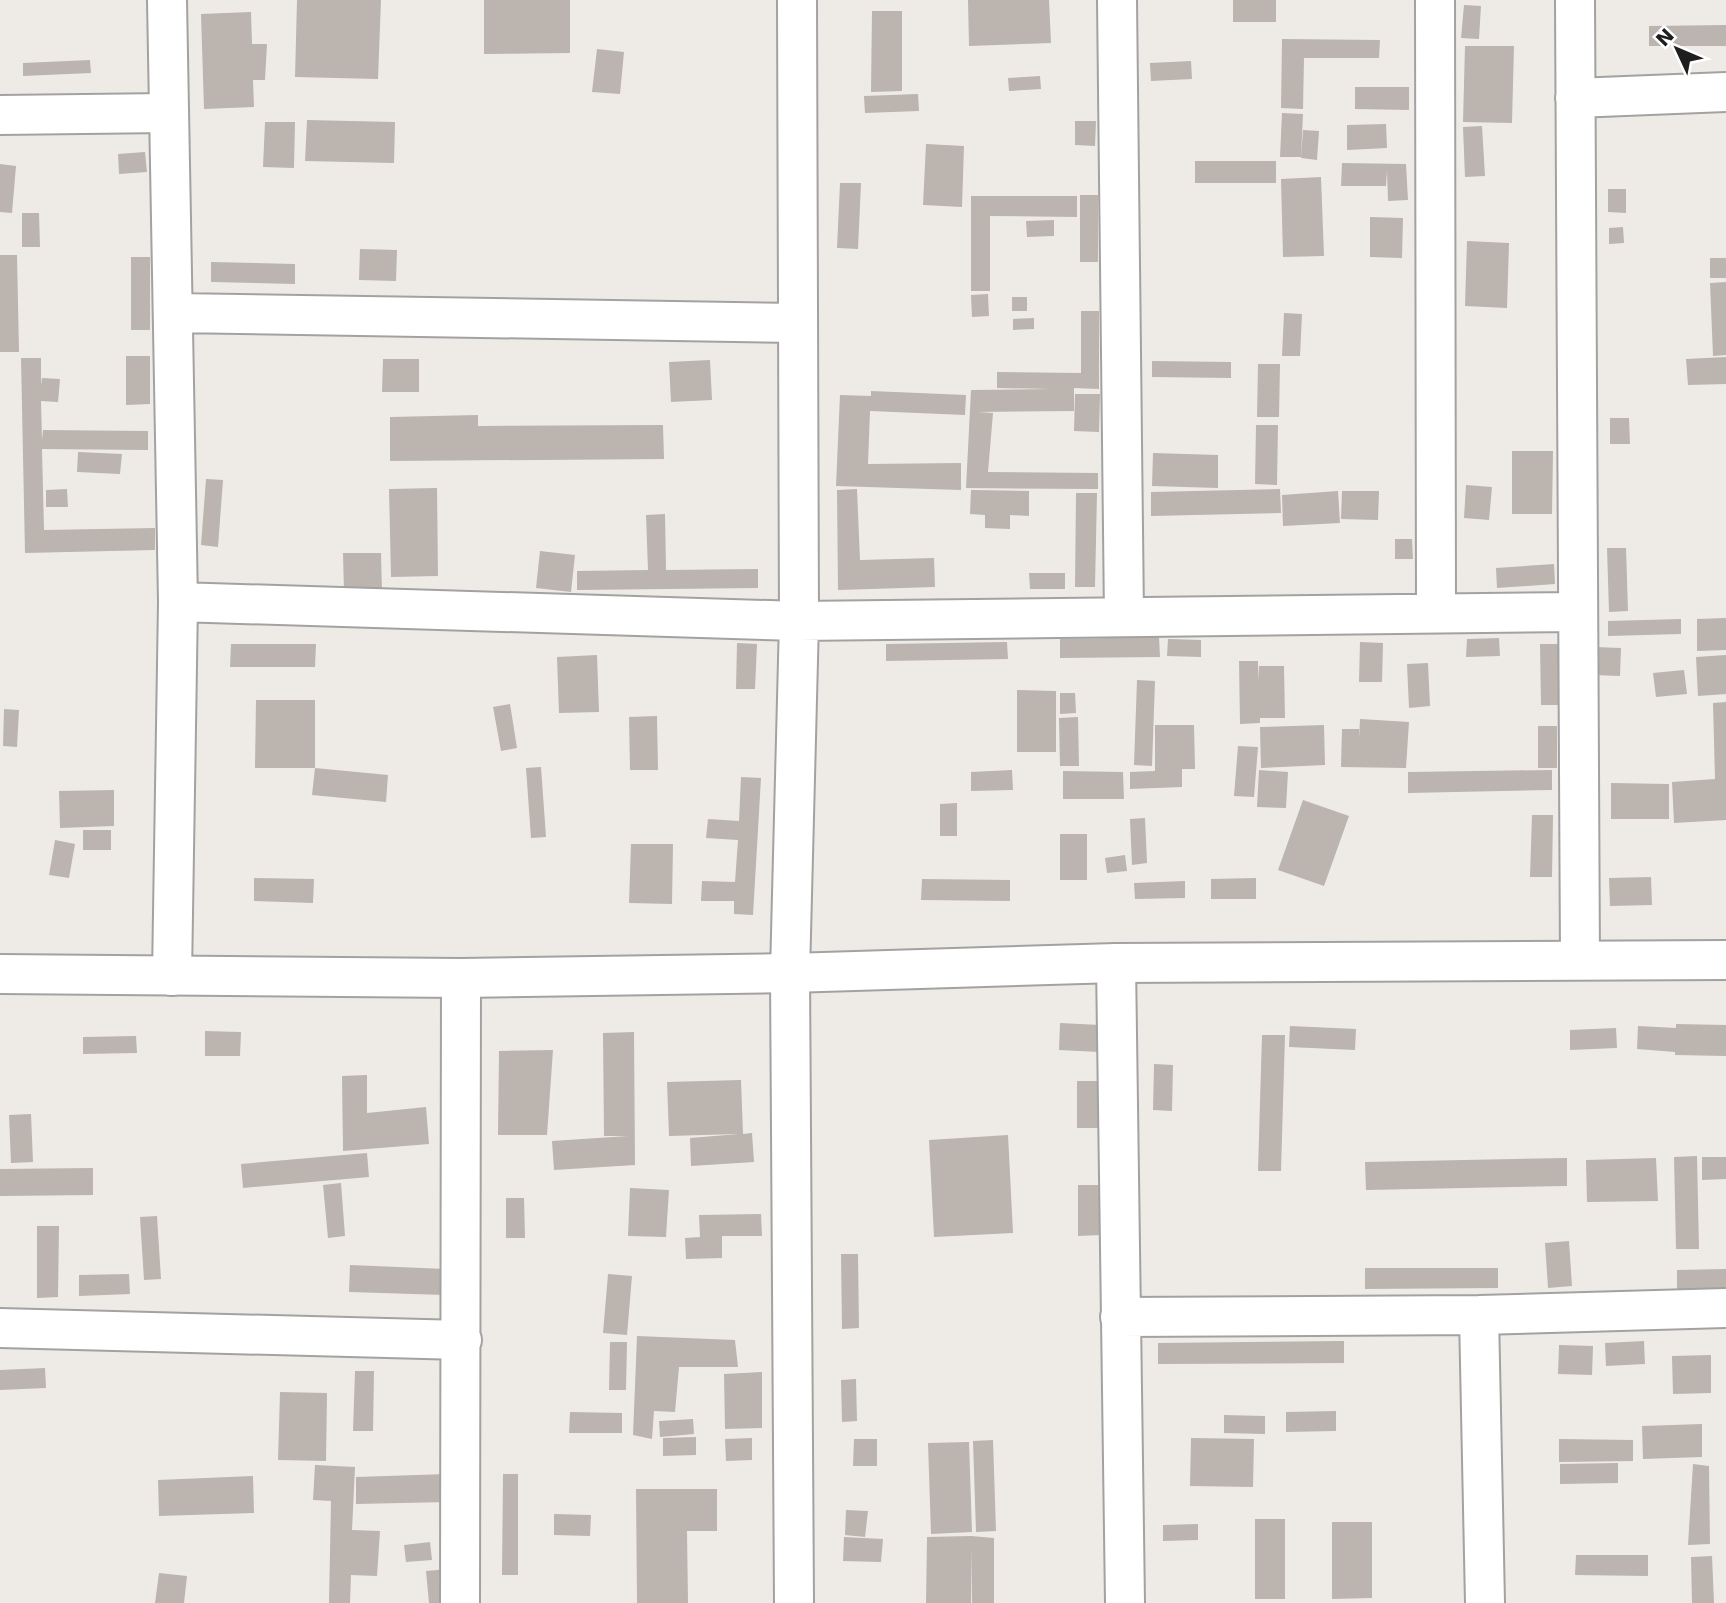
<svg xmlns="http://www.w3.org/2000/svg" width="1726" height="1603" font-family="'DejaVu Sans',sans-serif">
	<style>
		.building { fill: #bbb4af }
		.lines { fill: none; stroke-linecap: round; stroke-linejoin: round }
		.minor-casing { stroke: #a2a2a2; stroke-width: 42 }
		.tertiary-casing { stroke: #a2a2a2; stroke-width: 42 }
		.minor { stroke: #fff; stroke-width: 38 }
		.tertiary { stroke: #fff; stroke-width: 38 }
	</style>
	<rect width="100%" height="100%" fill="#eeebe6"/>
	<path class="building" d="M297,0H381L378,79L295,77Z
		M484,0H570V53L484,54Z
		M968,0H1049L1051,43L969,46Z
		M1233,0H1276V22H1233Z
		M1464,5L1481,6L1479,39L1461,38Z
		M872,11H902V91L871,92Z
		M251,12L252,44H267L265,80H253L254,107L204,109L201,14Z
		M1726,25V46H1649V26Z
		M1282,39L1380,40L1379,58H1304L1303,109L1281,108Z
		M1465,46H1514L1512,123L1463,122Z
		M597,49L624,52L620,94L592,92Z
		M90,60L91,73L23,76V63Z
		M1191,61L1192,79L1151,81L1150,63Z
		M1040,76L1041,89L1009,91L1008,78Z
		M1355,87H1409V110L1355,109Z
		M918,94L919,111L865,113L864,96Z
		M1282,113L1303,114L1301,157H1280Z
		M307,120L395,122L394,163L305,161Z
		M1075,121H1096L1095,146L1075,145Z
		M265,122H295L294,168L263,167Z
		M1386,124L1387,148L1347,150V125Z
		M1482,126L1485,176L1465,177L1463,127Z
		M1303,130L1319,131L1317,160L1301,158Z
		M926,144L964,146L962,207L923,205Z
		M145,152L147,172L119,174L118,154Z
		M1195,161H1276V183H1195Z
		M1342,163L1406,164L1408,200L1388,201L1387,170L1386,186H1341Z
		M0,164L16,166L12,213L0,212Z
		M1321,177L1324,256L1283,257L1281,179Z
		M840,183H861L858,249L837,248Z
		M1608,189H1626V213L1608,212Z
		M1080,195H1098V262H1080Z
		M971,196H1077V217L990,216V291H971Z
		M22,213H39L40,247H22Z
		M1370,217L1403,218L1402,258L1370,257Z
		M1054,220V236L1027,237L1026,221Z
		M1623,227L1624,243L1609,244V228Z
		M1467,241L1509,243L1507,308L1465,306Z
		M360,249L397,250L396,281L359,280Z
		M0,255H17L19,352H0Z
		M131,257H150V330H131Z
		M1710,258H1726V278H1710Z
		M211,262L295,264V284L211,282Z
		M1726,282V355L1713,356L1710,283Z
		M988,294L989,316L972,317L971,295Z
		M1012,297H1027V311H1012Z
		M1081,311H1099V389L1074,388V411L978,412L993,413L988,472L1098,473V489L966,488L971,390L1052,389L997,388V372L1081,373Z
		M1284,313L1302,314L1300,356H1282Z
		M1034,318V329L1013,330V319Z
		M126,356H150V404L126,405Z
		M1726,357V384L1688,385L1686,359Z
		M21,358H41V385L42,378L60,379L58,402L41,401L42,440L43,430L148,431V450L42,449L44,530L155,528V550L25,553Z
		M383,359H419V392H382Z
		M710,360L712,400L671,402L669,362Z
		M1152,361L1231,362V378L1152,377Z
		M1258,364H1280L1279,417H1257Z
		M871,391L966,395L965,415L870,411L868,464L961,463V490L836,486L840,395L871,396Z
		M1075,394H1100L1099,432L1074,431Z
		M478,415V426L663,425L664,459L390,461V417Z
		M1610,418H1629L1630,444H1610Z
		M1256,425H1278L1277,485L1255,484Z
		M1512,451H1553L1552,514H1512Z
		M78,452L122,454L120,474L77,472Z
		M1153,453L1218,455V488L1152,486Z
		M206,479L223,480L218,547L201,545Z
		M1466,485L1492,487L1489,520L1464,518Z
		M437,488L438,576L391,577L389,489Z
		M67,489L68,507H46V490Z
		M857,489L860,560L934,558L935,587L838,590L837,490Z
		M1280,489L1281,513L1151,516V492Z
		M971,490L1029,491V516L1010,515V529L985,528V515L970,514Z
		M1338,491L1340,523L1283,526L1282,495Z
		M1342,491H1379L1378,520L1341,519Z
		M1076,493H1097L1095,587H1075Z
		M665,514L666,570L758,569V588L577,590V571L648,570L646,515Z
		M1395,539H1412L1413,559H1395Z
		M1607,548H1626L1628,611L1609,612Z
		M540,551L575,555L571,592L536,588Z
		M343,553H381L382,592H344Z
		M1554,564L1555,584L1497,588L1496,568Z
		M1029,573H1065V589H1030Z
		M1726,618V650L1697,651V619Z
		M1681,619V634L1608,636V621Z
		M1159,637L1160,657L1060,658V639Z
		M1499,638L1500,656L1466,657L1467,639Z
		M1168,639L1201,640V657L1167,656Z
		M1007,642L1008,659L886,661V644Z
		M1360,642L1383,643L1382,682H1359Z
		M737,643L757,644L755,689H736Z
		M231,644H316L315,667H230Z
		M1540,644H1558V705H1541Z
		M1595,647L1621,648L1620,676L1594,675Z
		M597,655L599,712L559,713L557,657Z
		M1726,655V694L1698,696L1696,657Z
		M1239,661H1258V681L1259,666H1284L1285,718H1260V723L1240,724Z
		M1428,663L1430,706L1409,708L1407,664Z
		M1684,670L1687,694L1656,697L1653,673Z
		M1137,680L1155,681L1152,766L1134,765Z
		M1017,690L1056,691V752H1017Z
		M1060,693H1075L1076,713L1060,714Z
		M256,700H315V768L388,775L386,802L312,795L315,768H255Z
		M1726,702V820L1674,823L1672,782L1715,779L1713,703Z
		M510,704L517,748L501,751L493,707Z
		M4,709L19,710L17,747L3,746Z
		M657,716L658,770H630L629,717Z
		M1078,717L1079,766H1060L1059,718Z
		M1360,719L1409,722L1406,768L1341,767L1342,729H1359V739Z
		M1155,725H1194L1195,769H1182V787L1130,789V772L1155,771Z
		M1324,725L1325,765L1261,768L1260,727Z
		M1538,726H1557V768H1538Z
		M1238,746L1258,747L1254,797L1234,796Z
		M541,767L546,837L531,838L526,768Z
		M1012,770L1013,790L971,791V772Z
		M1259,770L1288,772L1286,808L1257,807Z
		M1552,770V790L1408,793V772Z
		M1063,771L1123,772L1124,799H1063Z
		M741,777L761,778L753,915L734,914V901H701L702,881L735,882L738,840L706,838L708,819L739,821Z
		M1611,783L1669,784V819H1611Z
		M114,790V826L60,828L59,791Z
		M1303,800L1349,816L1324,886L1278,870Z
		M957,803V836H940V804Z
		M1532,815H1553L1552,877H1530Z
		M1145,818L1147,863L1132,865L1130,819Z
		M83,830H111V850H83Z
		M1060,834H1087V880H1060Z
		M55,840L75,844L69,878L49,875Z
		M631,844H673L672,904L629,903Z
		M1125,855L1127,871L1107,873L1105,858Z
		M1651,877L1652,905L1610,906L1609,878Z
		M254,878L314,879L313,903L254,901Z
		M1256,878V899H1211V879Z
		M922,879L1010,880V901L921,900Z
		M1185,881V898L1135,899L1134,883Z
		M1060,1023L1100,1025L1099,1052L1059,1050Z
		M1676,1024L1726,1025V1056L1675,1055V1052L1637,1049L1638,1026L1676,1028Z
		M1290,1026L1356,1029L1355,1050L1289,1047Z
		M1616,1028L1617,1048L1570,1050V1030Z
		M205,1031L241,1032L240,1056H205Z
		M634,1032L635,1165L554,1170L552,1141L628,1136H604L603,1033Z
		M1262,1035H1285L1281,1171H1258Z
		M136,1036L137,1053L83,1054V1037Z
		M553,1050L547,1135H498L499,1051Z
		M1154,1064L1173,1065L1172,1111L1153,1110Z
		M367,1075V1113L426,1107L429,1144L343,1151L342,1076Z
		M741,1080L743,1134L752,1133L754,1162L691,1166L690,1138L739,1134L669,1136L667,1082Z
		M1077,1081H1099L1098,1128H1077Z
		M31,1114L33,1162L11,1163L9,1115Z
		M1008,1135L1013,1233L934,1237L929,1140Z
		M367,1153L369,1177L243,1188L241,1164Z
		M1697,1156L1699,1249H1676L1674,1157Z
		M1702,1157H1726V1179L1702,1180Z
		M1567,1158V1186L1366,1190L1365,1162Z
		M1656,1158L1658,1201L1587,1202L1586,1160Z
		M93,1168V1195L0,1196V1169Z
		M341,1183L345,1236L328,1238L323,1185Z
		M1078,1185H1101V1235L1078,1236Z
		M630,1188L669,1190L666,1237L628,1236Z
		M506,1198H524L525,1238H506Z
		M761,1214L762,1236H722V1258L686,1259L685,1238L700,1237L699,1215Z
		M157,1216L161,1279L144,1280L140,1217Z
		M37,1226H59L58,1297L37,1298Z
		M1569,1241L1572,1286L1548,1288L1545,1243Z
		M841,1254H858L859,1328L842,1329Z
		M350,1265L446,1269L445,1295L349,1292Z
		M1365,1268H1498V1288L1365,1289Z
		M1726,1269V1288L1677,1290V1270Z
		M129,1274L130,1294L79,1296V1275Z
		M608,1274L632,1276L627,1335L603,1333Z
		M637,1336L735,1340L738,1367H679L675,1412L654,1411L652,1439L633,1435Z
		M1344,1341V1363L1158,1364V1343Z
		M1644,1341L1645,1364L1606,1366L1605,1343Z
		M610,1342H627L626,1390H609Z
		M1559,1345L1593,1346L1592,1375L1558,1374Z
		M1711,1355V1393L1673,1394L1672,1356Z
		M45,1368L46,1388L0,1390V1370Z
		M355,1371H374L373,1431H353Z
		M762,1372V1428L725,1429L724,1374Z
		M856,1379L857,1421L842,1422L841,1380Z
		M280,1392L327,1393L326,1461L278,1460Z
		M1336,1411V1431L1286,1432V1412Z
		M570,1412L622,1413V1433H569Z
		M1224,1415L1265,1416V1434L1224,1433Z
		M693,1419L694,1434L660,1437L659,1421Z
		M1702,1424V1457L1643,1459L1642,1426Z
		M696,1437V1455L663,1456V1438Z
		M752,1438V1460L726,1461L725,1439Z
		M1191,1438L1254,1439L1253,1487L1190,1486Z
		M854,1439H877V1466H853Z
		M1559,1439L1633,1440V1461L1559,1462Z
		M993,1440L996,1531L976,1532L973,1441Z
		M969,1442L972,1532L931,1534L928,1443Z
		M1618,1463V1483L1560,1484V1464Z
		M1693,1464L1709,1466L1710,1544L1688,1545Z
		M315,1465L355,1467L352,1530L380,1531L377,1576L351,1575L350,1603H329L331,1501L313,1500Z
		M448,1474V1502L356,1504V1477Z
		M503,1474H518V1575H502Z
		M253,1476L254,1513L159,1516L158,1480Z
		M636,1489H717V1531H687L688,1603H637Z
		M846,1510L868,1511L865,1537L845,1535Z
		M554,1514L591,1515L590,1536L554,1535Z
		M1255,1519H1285V1599H1255Z
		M1332,1522H1372V1598L1332,1599Z
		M1198,1524V1540L1163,1541V1525Z
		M971,1536L994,1538V1603H972V1547L971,1603H926L927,1537Z
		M844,1537L883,1539L881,1562L843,1561Z
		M430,1542L432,1560L406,1562L404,1545Z
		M1576,1555H1648V1576L1575,1575Z
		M1712,1556L1714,1603H1692L1691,1557Z
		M449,1569L452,1603H429L426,1571Z
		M159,1573L187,1576L184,1603H155Z"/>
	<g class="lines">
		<g class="minor-casing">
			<path id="minor" d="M167,0L178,602L172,976
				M1117,0L1124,617
				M1435,0L1436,613
				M1575,0L1580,960
				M1575,98L1726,92
				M0,115L167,113
				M175,313L798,323
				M178,602L799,621L1577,612
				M1116,963L1125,1603
				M1479,1315L1485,1603
				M1120,1317L1479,1315L1726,1308
				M0,1328L462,1340
				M460,1603L461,978
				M794,1603L790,973L799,621L797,0"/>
		</g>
		<g class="tertiary-casing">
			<path id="tertiary" d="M0,974L461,978L790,973L1116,963L1726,960"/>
		</g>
		<use href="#minor" class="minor"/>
		<use href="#tertiary" class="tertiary"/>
	</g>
	<g transform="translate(1677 49) rotate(314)" stroke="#ffffff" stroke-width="5" paint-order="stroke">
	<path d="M0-5L12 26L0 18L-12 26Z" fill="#1e1e1e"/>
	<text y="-10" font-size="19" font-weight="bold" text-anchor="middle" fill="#1e1e1e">N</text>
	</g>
</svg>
